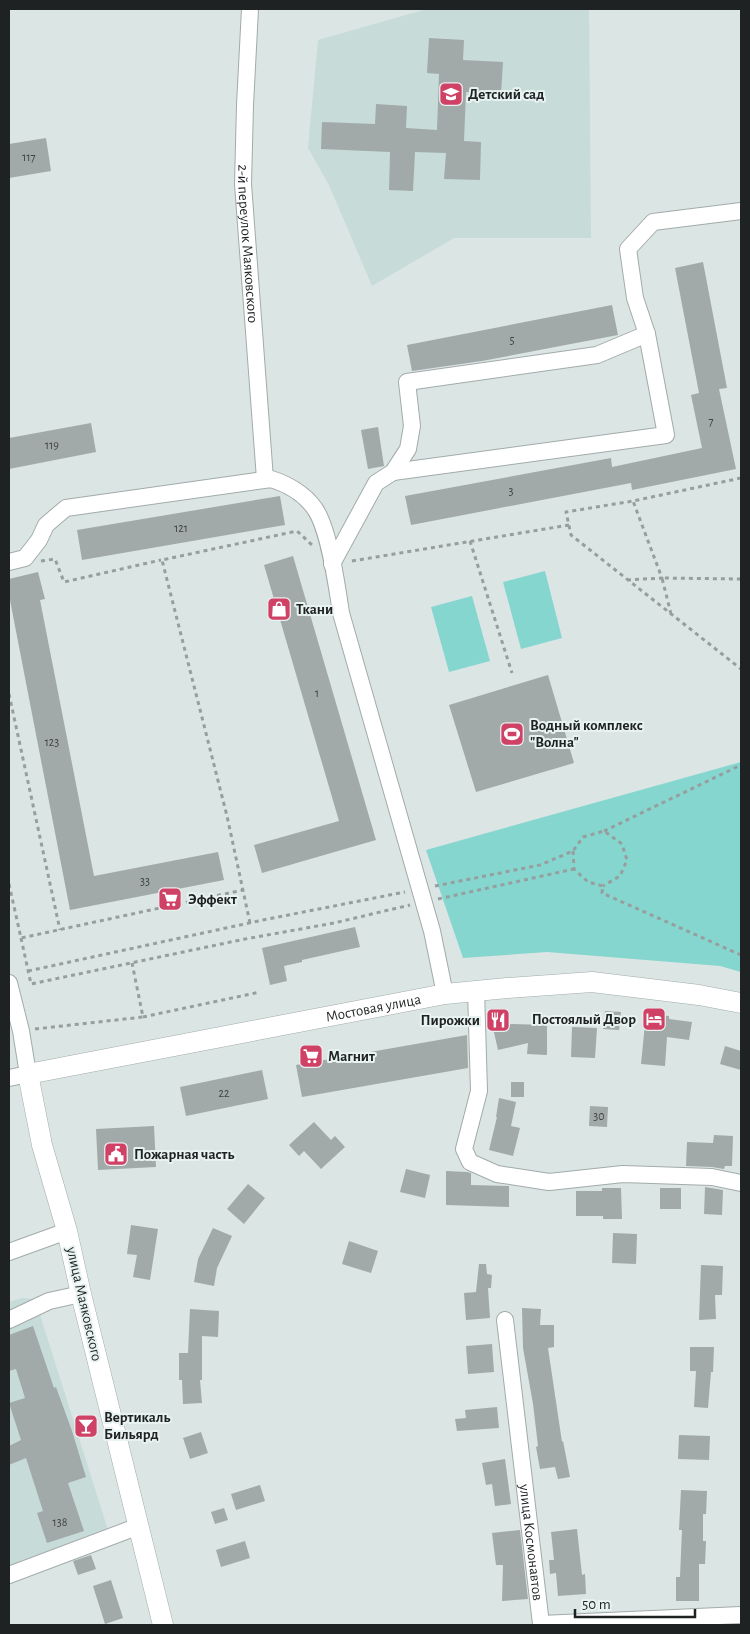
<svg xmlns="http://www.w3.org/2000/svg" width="750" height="1634" font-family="'Alegreya Sans',sans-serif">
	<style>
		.built { fill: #c7dbd9 }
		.green { fill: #86d6d0 }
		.building { fill: #a1aaa9 }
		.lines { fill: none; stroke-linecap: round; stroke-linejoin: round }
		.minor-casing { stroke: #a2abaa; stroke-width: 18 }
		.major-casing { stroke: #a2abaa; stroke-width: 21 }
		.path { stroke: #969e9e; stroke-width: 3; stroke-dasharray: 4 4; stroke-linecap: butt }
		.minor { stroke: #fff; stroke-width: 16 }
		.major { stroke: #fff; stroke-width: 20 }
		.labels { text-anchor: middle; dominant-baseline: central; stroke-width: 4; stroke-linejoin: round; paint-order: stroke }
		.number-label { font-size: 12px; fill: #3f4444 }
		.poi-label { font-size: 15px; font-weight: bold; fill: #1e2222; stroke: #e8f3f1; text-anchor: start }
		.street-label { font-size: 15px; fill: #1e2222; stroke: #e8f3f1 }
	</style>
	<rect width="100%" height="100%" fill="#dbe5e4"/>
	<path class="built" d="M427,9H589L591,238H454L372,286L329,185L308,148L318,40Z
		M22,1298L35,1299L108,1530L9,1581V1302Z"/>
	<path class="green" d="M545,571L562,638L521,649L503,582Z
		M472,596L490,661L449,672L431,607Z
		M741,762V972L720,966L547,952L463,958L426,850Z"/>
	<path class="building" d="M429,38L464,40L463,60L503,62L501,94L466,92L464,141L481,142L480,180L444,179L446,153L415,152L413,191L389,190L390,152L321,149L322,122L375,124L376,104L407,106L406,128L437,130L439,74L427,73Z
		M46,138L51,171L9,178V144Z
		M703,262L727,388L719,389L736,469L632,490L631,483L411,525L405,496L611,458L612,467L702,448L691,395L699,393L675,268Z
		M612,305L618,335L482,361L412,371L407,345Z
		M91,423L96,452L9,469V438Z
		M378,427L384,466L368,469L361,430Z
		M280,496L285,525L82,560L77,530Z
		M293,556L376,840L262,873L254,845L339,821L264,565Z
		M38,572L45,599L40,600L94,876L218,852L224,880L70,910L9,595V579Z
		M548,675L574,763L476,792L449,705Z
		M355,927L360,947L302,960V962L284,966L287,981L270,985L262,948Z
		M605,1011L621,1012L619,1030L603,1029Z
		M646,1014L669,1016V1019L692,1022L689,1040L667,1037L665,1066L641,1064Z
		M512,1024L547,1025V1055L527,1054L528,1043L498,1050L493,1028Z
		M572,1027L597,1028L595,1058L571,1057Z
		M467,1035L468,1068L302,1097L296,1065Z
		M725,1046L741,1051V1070L720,1064Z
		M262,1070L268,1099L186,1116L180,1087Z
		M511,1082H524V1097H511Z
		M499,1098L516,1102L511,1126L520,1128L513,1156L489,1150L497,1117H496Z
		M590,1106L608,1107L607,1127L589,1126Z
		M314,1122L331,1140L335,1136L345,1147L321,1169L304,1151L299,1156L289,1145Z
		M154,1126L156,1167L98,1170L96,1129Z
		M714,1135L733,1136L732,1166H725L724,1169L712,1167L686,1166L687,1142L713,1143Z
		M406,1169L430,1175L425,1198L400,1192Z
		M446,1171L467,1172L471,1173V1185L509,1186V1207L446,1205Z
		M248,1184L265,1198L244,1224L227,1209Z
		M705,1187L723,1190L722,1215L704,1214Z
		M602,1188H621L622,1219H603V1216H576V1191H602Z
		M660,1188H681V1209H660Z
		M131,1225L158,1229L150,1280L133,1277L137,1255L127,1254Z
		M213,1228L232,1236L217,1268L214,1286L194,1282L198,1259Z
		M613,1233L637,1234L636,1264L612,1263Z
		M349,1241L378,1251L371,1273L342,1264Z
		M479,1264H486L487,1274L492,1275L491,1288H488L490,1318L466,1320L464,1293L476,1292Z
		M701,1265L723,1266L722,1295H715L716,1319L699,1320Z
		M522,1308L541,1309L540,1325H554V1347L548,1348L562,1442L563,1441L570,1477L558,1479L555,1467L540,1469L536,1447L538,1446L533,1404L523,1348Z
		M190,1309L219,1311L218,1337L202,1336V1380H200L202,1403L183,1404L182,1380H179V1353H188Z
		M33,1326L54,1388L56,1387L72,1431L86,1477L68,1483L84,1531L47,1543L37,1513L43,1511L26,1458L9,1465V1446L21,1440L9,1403L25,1398L16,1369L9,1371V1335Z
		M492,1344L494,1372L468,1374L466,1346Z
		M690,1347H714L713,1372H711L708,1408L694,1407L696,1371H690Z
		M497,1407L499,1428L457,1431L455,1419L466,1418L465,1410Z
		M201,1432L208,1453L190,1459L183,1438Z
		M679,1435L710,1436L709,1460L678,1459Z
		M505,1459L511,1504L495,1506L492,1484L486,1485L482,1463Z
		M260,1485L265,1501L236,1510L231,1494Z
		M681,1490L707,1491L706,1514H703V1541H706L705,1564H699V1601H676V1577H680L682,1530H679Z
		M224,1508L228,1520L215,1524L211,1512Z
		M577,1529L582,1575L585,1574L586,1594L558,1596L556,1573L550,1574L549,1560H554L551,1532Z
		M520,1530L528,1599L502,1601L503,1565H496L492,1533Z
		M245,1541L250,1558L221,1567L216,1550Z
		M91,1555L96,1569L78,1575L73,1561Z
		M111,1580L123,1618L105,1624L93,1586Z"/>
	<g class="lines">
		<g class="minor-casing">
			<g id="minor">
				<path id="s1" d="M250,9L245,105L243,184L265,479"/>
				<path d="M393,472L666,435L647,334"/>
				<path d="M9,562L25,558L39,540L46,525L66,508L271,479C287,484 305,494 315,509C329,529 337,586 341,613L432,931L445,994"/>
				<path d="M332,564L376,483L393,472L408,449L412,426L407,382L597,355L647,334L635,298L628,249L653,222L741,211"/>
				<path d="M9,983L21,1031L28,1074L9,1078"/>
				<path d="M476,990L479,1091L464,1149L470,1162L497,1174L549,1182L623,1174L712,1177L741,1183"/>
				<path d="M9,1252L67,1231"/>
				<path d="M9,1320L49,1301L81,1294"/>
				<path id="s2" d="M505,1320L541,1624L741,1615"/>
				<path d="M9,1575L139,1526"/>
			</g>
		</g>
		<g class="major-casing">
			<g id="major">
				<path id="s3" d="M163,1625L81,1294L67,1231L42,1145L28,1074L445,994L507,988L592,982L699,995L741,1003"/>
			</g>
		</g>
		<path class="path" d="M741,478L633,501L566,512L571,535L741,669
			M470,541L512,673
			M41,561L55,559L64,582L161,560
			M352,561L569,525
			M627,580L662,578L633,501
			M671,614L662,578L741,579
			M9,694L60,930
			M604,831L741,765
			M573,851L574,869L588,882L603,886L602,893L741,955
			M9,884L21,938L243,890
			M435,886L540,865L573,851L583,837L604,831L622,844L627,860L620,876L603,886
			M438,899L574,869
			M250,923L227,816L162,560L297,531L312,545
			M21,938L31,984L245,939L334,923L410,905
			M28,971L263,920L405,892
			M143,1017L260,992
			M35,1029L143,1017L132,963"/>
		<use href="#minor" class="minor"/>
		<use href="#major" class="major"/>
	</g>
	<defs>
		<g id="school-square" transform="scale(1.25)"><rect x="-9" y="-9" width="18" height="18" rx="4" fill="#d04166" stroke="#e8f3f1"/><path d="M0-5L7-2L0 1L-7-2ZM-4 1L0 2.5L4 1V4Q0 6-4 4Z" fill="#fff"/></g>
		<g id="shop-square" transform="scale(1.25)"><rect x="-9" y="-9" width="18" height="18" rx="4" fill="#d04166" stroke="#e8f3f1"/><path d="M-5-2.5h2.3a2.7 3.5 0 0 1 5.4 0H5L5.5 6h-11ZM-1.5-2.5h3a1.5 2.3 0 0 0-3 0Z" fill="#fff"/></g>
		<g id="stadium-square" transform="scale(1.25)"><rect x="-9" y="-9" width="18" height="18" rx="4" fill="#d04166" stroke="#e8f3f1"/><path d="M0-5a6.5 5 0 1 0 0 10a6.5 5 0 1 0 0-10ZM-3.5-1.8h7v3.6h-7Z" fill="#fff"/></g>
		<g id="supermarket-square" transform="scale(1.25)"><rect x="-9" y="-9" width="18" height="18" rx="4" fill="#d04166" stroke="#e8f3f1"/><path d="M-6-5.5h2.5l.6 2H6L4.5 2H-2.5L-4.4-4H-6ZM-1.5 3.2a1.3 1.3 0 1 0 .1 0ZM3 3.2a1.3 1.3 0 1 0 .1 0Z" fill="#fff"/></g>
		<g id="hotel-square" transform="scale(1.25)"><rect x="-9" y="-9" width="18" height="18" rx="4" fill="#d04166" stroke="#e8f3f1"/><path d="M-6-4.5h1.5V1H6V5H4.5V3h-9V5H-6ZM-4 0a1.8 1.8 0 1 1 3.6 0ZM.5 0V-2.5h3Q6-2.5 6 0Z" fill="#fff"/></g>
		<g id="restaurant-square" transform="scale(1.25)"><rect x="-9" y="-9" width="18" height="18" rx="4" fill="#d04166" stroke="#e8f3f1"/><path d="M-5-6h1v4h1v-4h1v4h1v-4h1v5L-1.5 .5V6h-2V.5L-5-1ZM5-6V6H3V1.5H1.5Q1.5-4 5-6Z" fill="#fff"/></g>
		<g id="civic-square" transform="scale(1.25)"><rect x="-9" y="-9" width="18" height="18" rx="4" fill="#d04166" stroke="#e8f3f1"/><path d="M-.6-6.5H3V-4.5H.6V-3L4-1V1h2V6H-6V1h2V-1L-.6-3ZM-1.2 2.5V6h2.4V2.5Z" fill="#fff"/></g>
		<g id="bar-square" transform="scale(1.25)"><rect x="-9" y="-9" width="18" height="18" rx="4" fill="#d04166" stroke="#e8f3f1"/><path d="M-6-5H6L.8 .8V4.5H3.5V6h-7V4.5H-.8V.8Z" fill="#fff"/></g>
	</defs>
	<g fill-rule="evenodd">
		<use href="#school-square" x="451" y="94"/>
		<use href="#shop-square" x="279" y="609"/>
		<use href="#stadium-square" x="512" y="734"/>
		<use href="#supermarket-square" x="170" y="899"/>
		<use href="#hotel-square" x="654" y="1019"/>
		<use href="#restaurant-square" x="498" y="1020"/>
		<use href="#supermarket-square" x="311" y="1056"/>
		<use href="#civic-square" x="116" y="1154"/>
		<use href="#bar-square" x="86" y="1426"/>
	</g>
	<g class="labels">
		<g class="number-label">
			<text x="29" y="157">117</text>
			<text x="512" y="340">5</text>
			<text x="711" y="421">7</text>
			<text x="52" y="445">119</text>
			<text x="511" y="491">3</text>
			<text x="181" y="528">121</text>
			<text x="317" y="693">1</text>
			<text x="52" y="742">123</text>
			<text x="145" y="881">33</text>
			<text x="224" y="1093">22</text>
			<text x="599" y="1116">30</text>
			<text x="60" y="1522">138</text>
		</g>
		<g class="poi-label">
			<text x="468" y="94">Детский сад</text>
			<text x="296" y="609">Ткани</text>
			<text x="530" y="725">Водный комплекс<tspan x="530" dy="17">"Волна"</tspan></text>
			<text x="188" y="899">Эффект</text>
			<text x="636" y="1019" text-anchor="end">Постоялый Двор</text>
			<text x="480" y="1020" text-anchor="end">Пирожки</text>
			<text x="328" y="1056">Магнит</text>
			<text x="134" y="1154">Пожарная часть</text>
			<text x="104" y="1417">Вертикаль<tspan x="104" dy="17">Бильярд</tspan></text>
		</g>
		<g class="street-label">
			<text stroke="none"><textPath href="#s1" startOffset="235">2-й переулок Маяковского</textPath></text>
			<text stroke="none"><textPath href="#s3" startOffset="919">Мостовая улица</textPath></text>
			<text transform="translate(84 1304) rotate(77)">улица Маяковского</text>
			<text stroke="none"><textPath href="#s2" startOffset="224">улица Космонавтов</textPath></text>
		</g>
	</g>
	<rect width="750" height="1634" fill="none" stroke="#1e2222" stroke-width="20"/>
	<path d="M575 1609v8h120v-8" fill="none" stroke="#1e2222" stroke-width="2.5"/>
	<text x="582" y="1609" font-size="15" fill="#1e2222" stroke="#e8f3f1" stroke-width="4" paint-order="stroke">50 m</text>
</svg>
